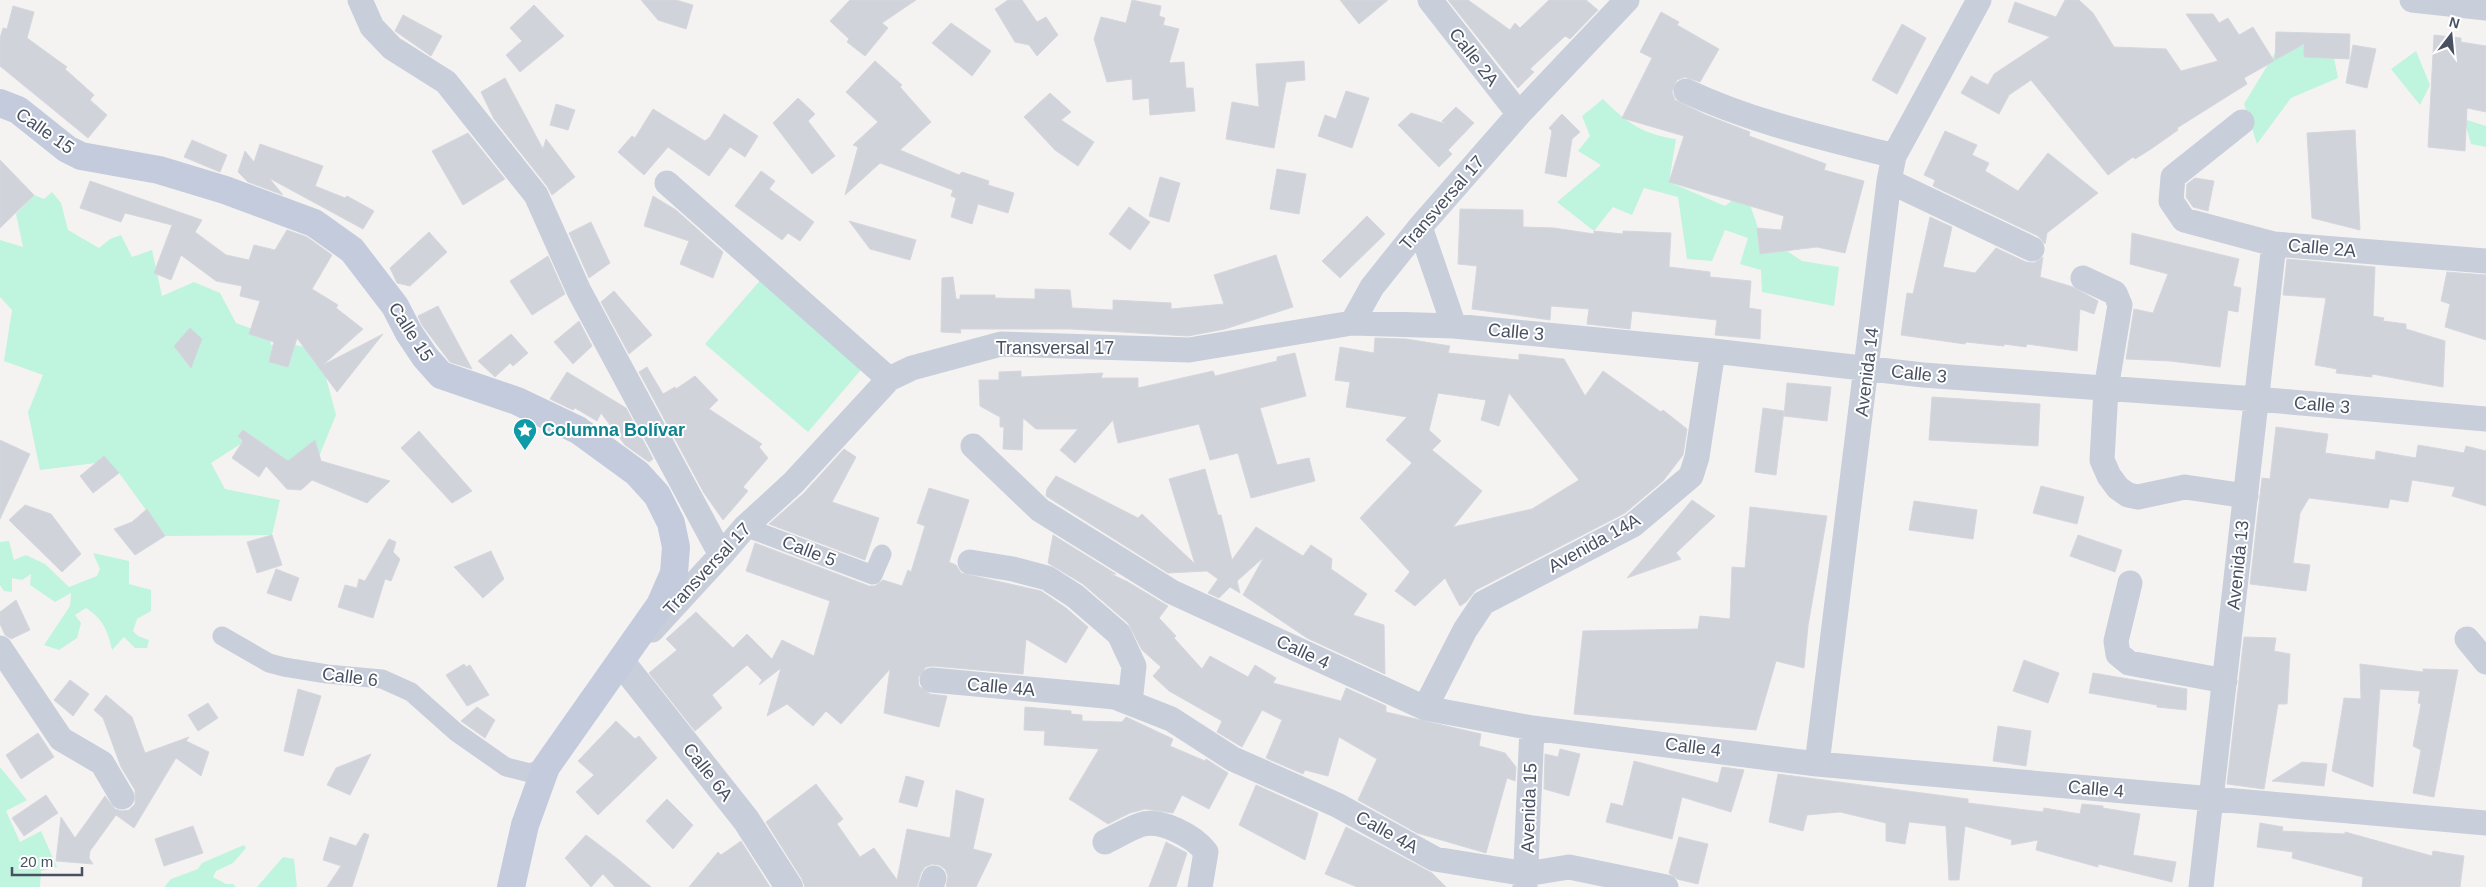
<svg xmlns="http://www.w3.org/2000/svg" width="2486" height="887" font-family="Helvetica,sans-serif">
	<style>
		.green { fill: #bff4de }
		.building { fill: #d1d3da; stroke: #d6d7de; fill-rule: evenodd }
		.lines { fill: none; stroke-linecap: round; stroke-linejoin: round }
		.pedestrian { stroke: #c8ceda; stroke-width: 19 }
		.minor { stroke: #c8ceda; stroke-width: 25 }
		.tertiary { stroke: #c8ceda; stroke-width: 28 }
		.secondary { stroke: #c4cbdc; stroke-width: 28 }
		.labels { text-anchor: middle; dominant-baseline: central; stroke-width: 4; stroke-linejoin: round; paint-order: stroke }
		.street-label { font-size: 18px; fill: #485062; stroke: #fff }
		.culture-label { font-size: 18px; font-weight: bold; fill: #0d838f; stroke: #fff; text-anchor: start }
	</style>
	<rect width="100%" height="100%" fill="#f5f3f2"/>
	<path class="green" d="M2286,35L2311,51L2334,58L2338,78L2291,98L2257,144L2244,104Z
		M2416,51L2430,85L2420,105L2391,69Z
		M1603,99C1626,122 1644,135 1676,139L1669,182L1725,206L1734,199H1748L1757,225L1760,254L1787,251L1802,261L1839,267L1834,306L1762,292L1761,270L1740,264L1748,238L1725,230L1712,261L1687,259L1678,197L1644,188L1632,215L1613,207L1594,231L1557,202L1601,165L1578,151L1590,136L1582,116Z
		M2464,119L2486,126V147L2471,144Z
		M52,192L61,203L68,230L99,248L110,239L121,235L132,257L152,250L162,296L194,282L220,293L236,323L269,335L271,345L285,342L319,351L336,415L311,476L250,438L211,463L225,489L280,500L272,535L165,536L119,473L96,463L40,470L28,412L43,375L4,361L12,310L0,297V240L23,247L16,214L34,195L44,199Z
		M763,277L866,364L808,432L705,344Z
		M9,541L14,560L26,555L45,564L69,587L97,576L100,569L93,553L129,561V584L151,590V611L137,619L133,631L138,636L149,640L147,648H135L124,637L112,650C108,631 103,619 86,608L75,615L81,623L77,638L59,650L44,645L70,606L71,593L55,602L30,585L31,574L22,580L12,578V592L4,591L0,585V542Z
		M0,767L27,800L6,811L20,842L41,831L57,867L41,871L40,887H0Z
		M244,845L246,848L233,863L216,871L213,877L226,884H233L236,887H164L171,879L198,869L202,863Z
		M283,857L294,859L297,887H257Z"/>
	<path class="building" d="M641,0H676L693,5L686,29L658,20Z
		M850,0H916L882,23L888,28L865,56L847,42L849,39L830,21Z
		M1008,0H1022L1037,22L1046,17L1058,35L1037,56L1029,45L1015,42L995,9Z
		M1132,0L1161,6L1159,16L1165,18L1163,25L1179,29L1169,63L1184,62L1186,88H1193L1195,111L1150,115L1149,98L1133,100L1132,79L1107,82L1094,39L1101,17L1126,23Z
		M1340,0H1388L1359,24Z
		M1448,0H1468L1510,30L1515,23L1520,28L1549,0H1586L1598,10L1570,39L1565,36L1530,69L1534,72L1518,88Z
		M2065,0H2079L2093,13L2114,47L2166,49L2181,71L2218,61L2186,14H2213L2219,23L2228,18L2239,35L2253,27L2274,61L2244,78L2247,84L2177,128L2178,130L2151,149L2135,159L2133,157L2108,175L2031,80L2009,95L1999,114L1961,93L1971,76L1988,85L1994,74L2050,37L2008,22L2015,2L2056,17Z
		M534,5L564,36L520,72L506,55L522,41L510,28Z
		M13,6L34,12L27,38L67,67L65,69L94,95L90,100L107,115L88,138L0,66V38L3,28L7,29Z
		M1661,12L1679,22L1677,25L1719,49L1700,82L1685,77L1677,80L1672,92L1675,100L1706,115L1750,132L1749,136L1826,164L1824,170L1864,181L1845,253L1817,247L1760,254L1757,228L1781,230L1784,216L1669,182L1684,136L1622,118L1652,58L1640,52Z
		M403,15L442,36L431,56L395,31Z
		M951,23L991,51L972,76L932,43Z
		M1902,24L1926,38L1897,94L1872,80Z
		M2276,32L2350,34L2349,59L2304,57V44L2275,60Z
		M2434,35L2461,38V42L2486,46V112L2467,108L2465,151L2428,147Z
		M2353,45L2376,49L2367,88L2346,83Z
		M875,61L902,85L900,87L931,122L900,150L959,175L962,172L989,181L988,185L1014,193L1008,213L978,204L972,224L951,217L956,198L951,196L953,190L880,163L845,195L858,147L853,145L878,122L846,92Z
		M1304,61L1305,80L1286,82L1274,148L1226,139L1232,102L1259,107L1256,64Z
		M505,78L543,149L546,139L575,177L552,195L547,186L494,119L481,92Z
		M1346,91L1369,98L1352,148L1318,136L1325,115L1336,119Z
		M1050,93L1071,112L1061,120L1094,142L1078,166L1055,150L1024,117Z
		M798,98L815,114L808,121L835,156L812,174L773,123Z
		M556,104L575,110L568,130L550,125Z
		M1456,107L1474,123L1448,150L1452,154L1439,167L1398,125L1411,113L1446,124L1442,121Z
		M653,109L705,141L710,137L724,114L758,136L745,157L730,147L709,176L668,147L644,175L618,152L632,136L635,138Z
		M1562,114L1580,132L1572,139L1566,177L1545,173L1552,131L1549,128Z
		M2355,130L2360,230L2312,218L2307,133Z
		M1945,131L1977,145L1972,155L1989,163L1985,171L2018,191L2048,153L2098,193L2047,233L2045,244L2038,236L1933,186L1935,180L1924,175Z
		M468,133L505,179L463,205L432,151Z
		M192,140L227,155L220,172L184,157Z
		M260,144L323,166L315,186L345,198L347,196L374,211L363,229L269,178L283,195L248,182L238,172L245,151L254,162Z
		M0,160L34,195L0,228Z
		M1277,169L1306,174L1299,214L1270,209Z
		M761,171L775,181L769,189L814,222L800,241L788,233L782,240L735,206Z
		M1160,177L1180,183L1169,222L1149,216Z
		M2195,178L2214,181L2208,211L2193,207L2186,197L2187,184Z
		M90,181L202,220L195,232L226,255L249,260L254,245L275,250L287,230L307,237L332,255L312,289L338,305L336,308L363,329L323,365L383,334L337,392L297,338L288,367L269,362L274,342L249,334L260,301L240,296L242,286L216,281L181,255L171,280L154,273L172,225L125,213L121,222L80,208Z
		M653,196L676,210L723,252L713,278L680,264L689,241L644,226Z
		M1129,207L1150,222L1130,250L1109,234Z
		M1460,209L1523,210V227L1554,228L1594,234V231L1623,234V231L1671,233L1669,267L1710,272V277L1751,281L1749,308L1761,310L1760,339L1715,335L1717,320L1632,311L1630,329L1587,324L1589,309L1551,306L1550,320L1472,309L1477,266L1458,264Z
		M1367,216L1385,234L1340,278L1322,261Z
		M1930,217L1952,227L1943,267L1975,273L1996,248L2026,262L2034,263L2043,257L2040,277L2073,287L2098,301L2094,314L2080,309L2077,351L2027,344L2026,347L2004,344V346L1966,342L1965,344L1901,335L1907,293L1913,294Z
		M849,221L916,240L910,260L870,249Z
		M591,222L610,263L589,278L569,233Z
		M429,232L447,252L410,286L397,283L390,268Z
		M2132,233L2239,259L2233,286L2241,288L2238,312L2228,310L2220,367L2170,361L2126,359L2134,309L2153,313L2168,274L2130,264Z
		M1276,255L1293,307L1225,329L1188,336L1071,329H960L961,333L941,332L942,278L953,277L956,299H960V295H995V298L1035,299V289L1070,290L1072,308L1113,310V300L1171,303V309L1224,304L1214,275Z
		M548,256L565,294L532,315L510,281Z
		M2287,259L2375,267L2373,316L2384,318L2383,321L2406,324V329L2445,341L2443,387L2372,374V377L2336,373L2337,369L2315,365L2326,298L2283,295Z
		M2447,272L2486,275V340L2445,327L2450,304L2441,301Z
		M614,291L652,335L629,354L601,302Z
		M438,306L472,369L450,362L422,325L418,316Z
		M579,321L592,346L573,364L554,342Z
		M190,328L202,339L191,368L174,346Z
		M511,334L528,353L513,366L510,363L495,377L478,361Z
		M1375,338L1406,339L1450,346L1448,353L1519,360V354L1564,359L1585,396L1603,371L1661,412L1663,410L1687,429L1683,455L1663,481L1625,513L1476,590L1466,602L1460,606L1445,578L1415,606L1395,591L1410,572L1360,518L1412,463L1386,440L1407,417L1346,407L1350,382L1335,380L1340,347L1374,353ZM1438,393L1486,400L1481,420L1499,426L1509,393L1579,480L1532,509L1453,527L1482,491L1432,450L1441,441L1429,430Z
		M1295,353L1306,396L1260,408L1277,465L1309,458L1315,481L1251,498L1238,453L1210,460L1199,424L1118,443L1113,420L1075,463L1060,450L1078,429H1036L1023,418L1022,450L1003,449L1004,427H1000V417L980,406L979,380H999V372L1021,371V377L1103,373L1101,378H1138V388L1213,371L1215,376L1277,361V357Z
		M647,367L663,394L675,387L676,389L695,376L718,400L709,409L762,444L759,447L768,458L743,487L748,491L723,520L704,493L639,372Z
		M567,372L626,408L653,459L649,462L625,445L601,413L597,421L575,408L573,410L550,399Z
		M1787,383L1831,387L1827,421L1784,416Z
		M1932,397L2040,404L2038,446L1929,440Z
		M1763,408L1784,411L1776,475L1755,472Z
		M2276,427L2328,434L2325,453L2375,460L2376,451L2416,458L2418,445L2464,453L2466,446L2486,451V506L2452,496L2455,487L2412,480L2408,502L2390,499L2388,508L2309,498L2300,513L2293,563L2310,565L2306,591L2250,584L2262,478L2270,479Z
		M243,430L288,461L315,440L321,461L390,481L367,503L312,480L301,490L287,489L266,466L259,477L232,458L243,441L238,436Z
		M419,431L472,491L452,503L401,448Z
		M0,440L30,454L0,519Z
		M844,449L856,457L832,502L879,518L865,560L769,524L804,493Z
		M104,456L119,473L93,493L80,476Z
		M1205,469L1218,515H1221L1232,560L1256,527L1303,556L1311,545L1332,559L1331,569L1367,594L1353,615L1384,625L1385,674L1307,638L1243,595L1264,557L1237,581L1240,593L1230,587L1219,598L1208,593L1218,579L1207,571L1168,573L1046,496L1047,489L1056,476L1138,518L1142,514L1195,564L1169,479Z
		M2041,486L2084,497L2077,524L2033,513Z
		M929,488L969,500L949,562L956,565L961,573L1041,591L1066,608L1088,627L1066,663L1026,639L1023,674L933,666L926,667L918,678L919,686L930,694L947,696L939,727L884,713L890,669L841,724L826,711L813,726L787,704L767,716L781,668L759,685L762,680L747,665L712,695L722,708L695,731L649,673L677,650L666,639L696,612L733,648L747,634L772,659L782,640L814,656L830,601L746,571L755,543L869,586H875L883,580L902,586L908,570L911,572L925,526L917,523Z
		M1692,500L1715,516L1676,553L1681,559L1627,578Z
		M1914,501L1977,510L1973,539L1909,530Z
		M25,505L51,514L81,554L62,572L9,520Z
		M1750,507L1827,516L1808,626L1804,668L1776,661L1756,730L1574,714L1583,631L1698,629L1700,616L1730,619L1732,567L1745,568Z
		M147,509L165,536L135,555L114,529L132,522Z
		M272,535L282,565L257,573L247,542Z
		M1053,535L1116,574H1111L1128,582L1168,606L1159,618L1176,636L1174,638L1202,669L1210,656L1248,677L1255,665L1276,678L1273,683L1341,701L1346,688L1386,706V712L1481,734L1479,746L1505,753L1516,767L1515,781L1507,778L1486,853L1417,833L1358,800L1377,759L1339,737L1328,776L1305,770L1303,774L1266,758L1282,720L1262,710L1242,747L1217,732L1222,721L1169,691L1153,676L1161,667L1142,650L1128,623L1083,584L1048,563Z
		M2078,535L2122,550L2115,572L2070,556Z
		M389,539L396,542L393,552L400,559L391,581L385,579L373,618L338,607L345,585L357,588L359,579L365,581Z
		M491,551L504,579L483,598L454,567Z
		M276,569L299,578L291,601L267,593Z
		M16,600L30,630L11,639L5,635L0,624V612Z
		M2244,637L2276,638L2274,651L2290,654L2287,704H2278L2264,789L2227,784Z
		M2024,660L2059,673L2048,703L2013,691Z
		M464,664L466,667L470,665L489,695L467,706L446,675Z
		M2360,664L2423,672V669L2458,670L2434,797L2413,793L2421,750L2413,746L2421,704L2418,703L2420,691L2380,689L2373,787L2332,771L2344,698L2361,699Z
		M2093,673L2187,689L2186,710L2157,707V705L2089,693Z
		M70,680L89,694L73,716L54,700Z
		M298,689L321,696L303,756L284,751Z
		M106,695L132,717L145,753L189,737L186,741L209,752L201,776L176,758L134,828L116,815L90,851L89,858L93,864L56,861L61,817L75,838L105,796L115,809L122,811L129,810L135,804V790L121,767L103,718L94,710Z
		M208,703L218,718L198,731L188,715Z
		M477,707L495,720L485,738L461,721Z
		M1025,707L1071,711V714L1082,715V721L1122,722L1126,717L1173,739L1170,746L1205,761L1206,759L1228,773L1209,809L1182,795L1173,813L1145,809L1130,813L1108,824L1069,799L1099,749L1044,745L1045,731L1024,730Z
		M616,721L635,739L639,736L657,758L598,815L576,792L594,775L578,761Z
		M1998,726L2031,731L2026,766L1993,761Z
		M38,733L54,757L21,779L6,755Z
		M1560,749L1580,754L1569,796L1544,789L1545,754L1558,757Z
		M371,754L350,795L327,785L336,768Z
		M1634,761L1718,783L1722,767L1744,770L1731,812L1682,797L1672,839L1606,822L1611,803L1623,806Z
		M2302,762L2327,764L2324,786L2272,781Z
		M1778,774L1968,799V803L2043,812L2044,808L2080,814L2082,804L2103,806V808L2140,814L2133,855L2176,862L2172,882L2098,864V867L2036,850L2038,840L2011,845L2012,840L1965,826L1959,880H1949L1946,826L1909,822L1905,844L1886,841V823L1840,812L1807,815L1803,831L1769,822Z
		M906,776L924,781L917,807L899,802Z
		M816,784L843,819L837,824L860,857L874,848L897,880L907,829L950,838L956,790L984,799L973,849L992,854L976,887H946L948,876L945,869L939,865L932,864L925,867L921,873L917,887H805L802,879L766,822Z
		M1256,785L1318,813L1305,860L1239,825Z
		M46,795L58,813L24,836L12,818Z
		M667,799L693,825L673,849L646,821Z
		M2260,823L2283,827L2282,831L2345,834V832L2432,856L2433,851L2464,856L2460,887H2362L2363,877L2292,858L2293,852L2257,847Z
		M193,826L203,853L164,866L155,839Z
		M1346,827L1432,873L1446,887H1357L1325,874Z
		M364,833L369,835L352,887H327L341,866L323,860L330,837L356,846Z
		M586,835L619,860L651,887H615L603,874L591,887L565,858Z
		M1679,837L1708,844L1698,884L1677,879L1669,873Z
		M741,841L770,887H689L718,852L721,855Z
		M1166,842L1187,853L1176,887H1149Z"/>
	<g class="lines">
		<path class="pedestrian" d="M745,527L873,575L882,554
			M222,636L269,663L284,667L327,674L382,679L411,692L456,732L506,767L530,773L546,767"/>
		<path class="minor" d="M360,0L372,27L392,48L446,82L536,195L579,291L721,555
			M1430,0L1519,114
			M2412,0L2486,8
			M1686,91C1752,122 1824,138 1894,156
			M2242,122L2173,177L2171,201L2184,220L2274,244L2486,261
			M1889,181L2032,249
			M667,183L889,379
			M1420,227L1454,326
			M2083,278L2115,293L2120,305L2106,389L2102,460L2109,476L2118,488L2128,495L2138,497L2185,487L2246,496
			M1352,323L1372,287L1420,227L1519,114L1627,0
			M973,446L1040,510L1172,592L1425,708L1532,728L1817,764L2486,823
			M970,562L1013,569L1047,578L1075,596L1119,634L1134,666L1130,703
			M2130,583L2116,641L2118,654L2129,663L2225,681
			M652,630L721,555L745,527L793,483L889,379L912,368L1001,344L1189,350L1352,323L1454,326L1713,351L1923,375L2256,399L2486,419
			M2467,639L2486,662
			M0,648L61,739L102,763L122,797
			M932,680L1115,697L1171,719L1233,759L1337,805L1435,859L1526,874L1569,867L1666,887
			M1425,708L1465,630L1483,603L1633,525L1691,476L1697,457L1713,351
			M1817,764L1889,181L1894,156L1979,0
			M1105,842C1116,837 1128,829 1140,825C1160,818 1194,836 1206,852L1200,887
			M931,887L934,878
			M1525,887L1532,728
			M2201,887L2274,244"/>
		<path class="tertiary" d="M621,662L746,820L789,887"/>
		<path class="secondary" d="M0,103L18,110L67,149L81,156L159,170L225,190L314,223L352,250L395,306L409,333L425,357L441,375L517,401L578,430L637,473L657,495L671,523L676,547L674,573L660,605L546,767L525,825L511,887"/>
	</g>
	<defs>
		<g id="sight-pin" transform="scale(1.25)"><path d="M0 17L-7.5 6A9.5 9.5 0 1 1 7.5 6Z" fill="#0f9aa8" stroke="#fff"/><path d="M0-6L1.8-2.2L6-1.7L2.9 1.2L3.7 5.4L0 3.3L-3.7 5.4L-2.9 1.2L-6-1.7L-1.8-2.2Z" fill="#fff"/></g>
	</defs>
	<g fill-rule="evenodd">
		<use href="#sight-pin" x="525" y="430"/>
	</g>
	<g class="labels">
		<g class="street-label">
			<text transform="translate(1474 57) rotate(52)">Calle 2A</text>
			<text transform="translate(45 131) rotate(35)">Calle 15</text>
			<text transform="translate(1442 203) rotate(-49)">Transversal 17</text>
			<text transform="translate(2322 248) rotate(5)">Calle 2A</text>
			<text transform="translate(411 332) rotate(57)">Calle 15</text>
			<text transform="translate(1516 332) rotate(5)">Calle 3</text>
			<text x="1055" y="348">Transversal 17</text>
			<text transform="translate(1867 372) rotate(-83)">Avenida 14</text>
			<text transform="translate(1919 374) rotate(6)">Calle 3</text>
			<text transform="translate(2322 405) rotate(5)">Calle 3</text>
			<text transform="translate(1594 543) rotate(-29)">Avenida 14A</text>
			<text transform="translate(809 551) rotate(21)">Calle 5</text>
			<text transform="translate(2238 565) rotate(-84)">Avenida 13</text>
			<text transform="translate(707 569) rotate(-47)">Transversal 17</text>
			<text transform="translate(1303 652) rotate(25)">Calle 4</text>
			<text transform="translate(350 677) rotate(7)">Calle 6</text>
			<text transform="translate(1001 687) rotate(5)">Calle 4A</text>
			<text transform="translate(1693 747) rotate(7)">Calle 4</text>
			<text transform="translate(708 772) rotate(52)">Calle 6A</text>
			<text transform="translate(2096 789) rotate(5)">Calle 4</text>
			<text transform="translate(1529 808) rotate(-88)">Avenida 15</text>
			<text transform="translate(1387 832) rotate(29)">Calle 4A</text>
		</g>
		<g class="culture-label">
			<text x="542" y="430">Columna Bolívar</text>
		</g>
	</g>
	<g transform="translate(2451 35) rotate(16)" stroke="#ffffff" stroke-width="4" paint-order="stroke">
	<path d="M0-4L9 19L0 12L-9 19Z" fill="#485062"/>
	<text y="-8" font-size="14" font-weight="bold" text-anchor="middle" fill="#485062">N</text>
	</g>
	<path d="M12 867v8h70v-8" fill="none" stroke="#485062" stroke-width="2.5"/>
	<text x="20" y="867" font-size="15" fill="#485062" stroke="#ffffff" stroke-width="4" paint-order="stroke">20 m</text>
</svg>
